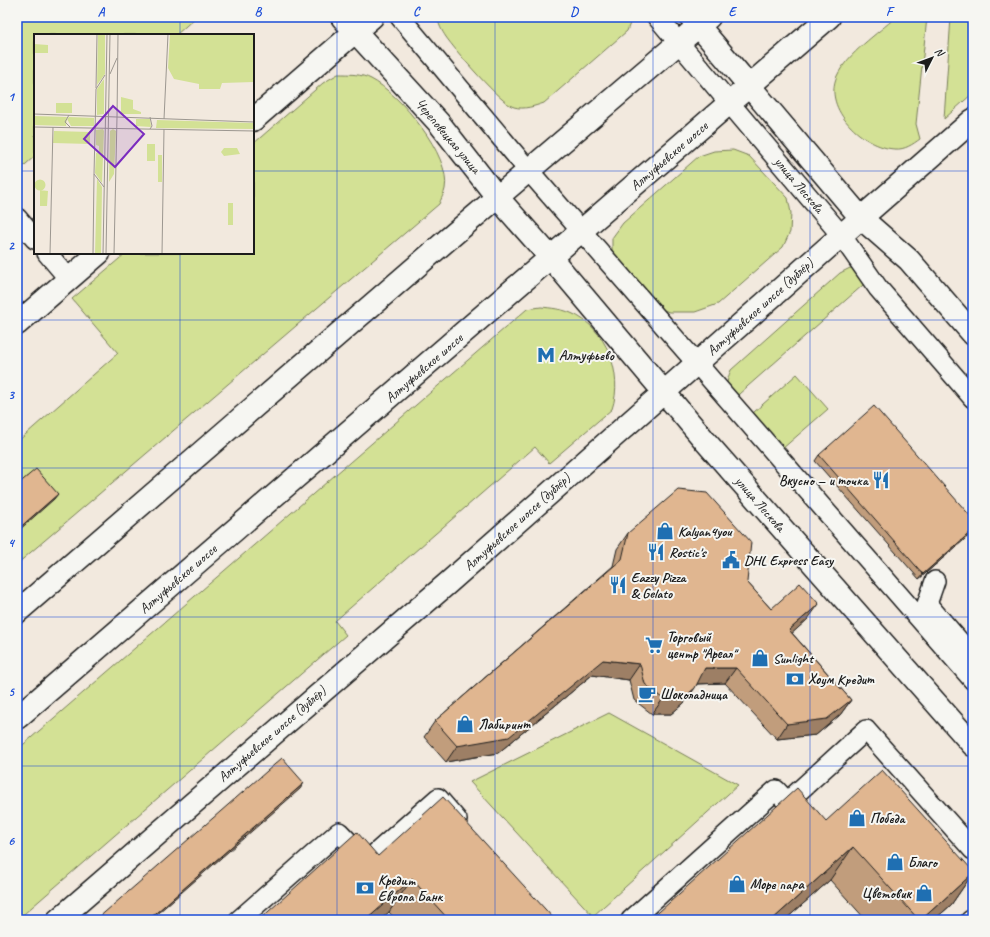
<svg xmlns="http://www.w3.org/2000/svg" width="990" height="937" font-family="Caveat,sans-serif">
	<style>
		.green { fill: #d3e195; stroke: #787e58 }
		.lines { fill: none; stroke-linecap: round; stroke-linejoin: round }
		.service-casing { stroke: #1c1c1c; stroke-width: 22 }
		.tertiary-casing { stroke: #1c1c1c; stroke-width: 25 }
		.secondary-casing { stroke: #1c1c1c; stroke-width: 25 }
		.primary-casing { stroke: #1c1c1c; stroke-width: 25 }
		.service { stroke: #f6f6f2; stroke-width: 19 }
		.tertiary { stroke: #f6f6f2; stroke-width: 22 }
		.secondary { stroke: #f6f6f2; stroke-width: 22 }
		.primary { stroke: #f6f6f2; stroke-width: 22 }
		.wall { fill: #c19d7c; stroke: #1c1c1c }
		.shaded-wall { fill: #9d7f65; stroke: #1c1c1c }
		.building { fill: #e0b690; stroke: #1c1c1c }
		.grid { fill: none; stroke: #1d4ed8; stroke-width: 1; stroke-opacity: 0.55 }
		.labels { text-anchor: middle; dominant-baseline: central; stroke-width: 4; stroke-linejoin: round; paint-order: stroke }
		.street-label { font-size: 14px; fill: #1c1c1c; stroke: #f6f6f2 }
		.poi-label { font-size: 14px; font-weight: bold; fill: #1c1c1c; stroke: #f6f6f2; text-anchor: start }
		.inset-road { fill: none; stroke: #9c9790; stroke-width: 1 }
		.view { fill: #7b2cbf; fill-opacity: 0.15; stroke: #7b2cbf; stroke-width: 2 }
		.inset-edge { fill: none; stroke: #1c1c1c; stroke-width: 2 }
		.neatline { fill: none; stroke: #1d4ed8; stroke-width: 1.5 }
		.grid-label { font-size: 13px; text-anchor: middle; font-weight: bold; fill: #1d4ed8 }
	</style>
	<rect width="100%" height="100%" fill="#f2e9de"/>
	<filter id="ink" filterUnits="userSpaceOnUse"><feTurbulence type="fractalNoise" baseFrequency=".025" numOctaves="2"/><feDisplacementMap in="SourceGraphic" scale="8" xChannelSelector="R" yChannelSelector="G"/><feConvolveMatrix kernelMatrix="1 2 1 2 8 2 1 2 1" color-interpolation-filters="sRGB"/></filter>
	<g filter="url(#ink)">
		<path class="green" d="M17,17H196L176,35H35V156L17,172Z
			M438,17H631L632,18L627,31L544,103C535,106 524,110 514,107C501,104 455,50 446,37C442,31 438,24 438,17Z
			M896,17H927L916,124L920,139C913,144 905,150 895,149C864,148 822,109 837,76C847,54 878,33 896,17Z
			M951,17H973V93L944,119Z
			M338,74C349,74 362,74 371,79C399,93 452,156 445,189C444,194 441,199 439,204L17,564V442L118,353L72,299L126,253H253V144L323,83Z
			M733,150L749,156L788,198L791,213L790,232L783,247L718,304L695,312H669L648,304L612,257V238L623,223L699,156L714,151Z
			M850,268L861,271L871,278L731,401C725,389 726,382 731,370L840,273Z
			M541,307C551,308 562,309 571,313C606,327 624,374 612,409L549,463L535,447L335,621L346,635L17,920V750L527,309Z
			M797,374L828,409L782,449L745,420Z
			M609,713L738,785L593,916L470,782Z"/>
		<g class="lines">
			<g class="service-casing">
				<path id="service" d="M400,17L529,171L973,680
					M657,17L841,235L878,288L973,398
					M17,218L35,239
					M47,253L69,279
					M935,581L927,604L973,657
					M239,920L339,832L367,861L438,798L457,820
					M631,920L776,790L787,802L866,730L973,850
					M971,920L973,919"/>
			</g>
			<g class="tertiary-casing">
				<path id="tertiary" d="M861,218L973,120"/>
			</g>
			<g class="secondary-casing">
				<path id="secondary" d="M342,17L439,123L497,197L551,258L706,442L973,745
					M691,17L861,218L909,260L973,334
					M253,120L372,17
					M17,324L99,253
					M58,920L448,583L861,218"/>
			</g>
			<g class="primary-casing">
				<path id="primary" d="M17,612L447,240L709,17
					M17,718L829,17"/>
			</g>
			<use href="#service" class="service"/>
			<use href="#tertiary" class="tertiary"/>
			<use href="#secondary" class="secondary"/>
			<use href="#primary" class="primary"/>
		</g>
		<path class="wall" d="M973,146V153L970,150Z
			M819,455L973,519V532L919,579L815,461Z
			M628,533L747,582L771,609L808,619L792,633L851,700L840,715L816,735L777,739L725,683L697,684L684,703L671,714H652L634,700L629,680L592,675L498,753L446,762L424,737L435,721L613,566L617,549Z
			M826,821L973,871V873L951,905L934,920H866L830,880L785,920H650Z
			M378,856L555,920H396L389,912L380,920H259Z"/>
		<path class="shaded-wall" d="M58,494L54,499L17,532V530Z
			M973,530V532L919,579L923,574Z
			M819,604L808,619L778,646L789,630Z
			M603,660L640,664L629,680L592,675L498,753L446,762L457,746Z
			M705,668H736L725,683L695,684Z
			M695,688L684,703L671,714H652L663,699Z
			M851,700L840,715L816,735L777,739L787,724Z
			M304,783L300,789L150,920H148Z
			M853,847L830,880L785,920H772Z
			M973,873L951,905L934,920H921Z
			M412,879L389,912L380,920H366Z"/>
		<path class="building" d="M874,406L973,519V530L923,574L819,455Z
			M36,469L58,494L17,530V485Z
			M678,490L707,493L751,542L747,582L771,609L800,583L819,604L789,630L851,700L827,719L787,724L736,668H705L695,688L682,699H663L645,684L640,664L603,660L509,737L457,746L435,721L622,559L628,533Z
			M282,758L304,783L148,920H98L97,919Z
			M882,770L973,871V873L921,920H919L853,847L772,920H650L797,788L826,821Z
			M443,797L555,920H449L412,879L366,920H259L357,832L378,856Z"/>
	</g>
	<path class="grid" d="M180,17V35M337,17V920M495,17V920M653,17V920M810,17V920M17,171H35M253,171H973M180,253V920M17,320H973M17,468H973M17,617H973M17,766H973"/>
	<defs>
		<g id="metro-bare" transform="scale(1.38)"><path d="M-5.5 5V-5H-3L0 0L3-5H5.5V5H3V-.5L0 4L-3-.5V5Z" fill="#1f6fb2" stroke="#f6f6f2" stroke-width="2.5" paint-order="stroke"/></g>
		<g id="restaurant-bare" transform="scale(1.38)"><path d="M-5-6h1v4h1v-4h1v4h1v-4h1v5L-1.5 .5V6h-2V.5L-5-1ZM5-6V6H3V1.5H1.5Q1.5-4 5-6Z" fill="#1f6fb2" stroke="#f6f6f2" stroke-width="2.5" paint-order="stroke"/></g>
		<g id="shop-bare" transform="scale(1.38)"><path d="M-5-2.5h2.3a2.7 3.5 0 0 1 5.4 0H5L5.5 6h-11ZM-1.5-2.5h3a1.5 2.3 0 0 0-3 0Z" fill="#1f6fb2" stroke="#f6f6f2" stroke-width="2.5" paint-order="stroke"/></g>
		<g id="civic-bare" transform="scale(1.38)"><path d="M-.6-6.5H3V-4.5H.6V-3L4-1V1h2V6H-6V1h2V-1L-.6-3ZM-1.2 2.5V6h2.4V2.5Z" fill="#1f6fb2" stroke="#f6f6f2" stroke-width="2.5" paint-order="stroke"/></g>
		<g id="supermarket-bare" transform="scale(1.38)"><path d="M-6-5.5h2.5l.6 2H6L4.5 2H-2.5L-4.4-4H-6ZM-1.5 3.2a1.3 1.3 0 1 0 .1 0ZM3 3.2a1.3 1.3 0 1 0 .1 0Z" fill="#1f6fb2" stroke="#f6f6f2" stroke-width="2.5" paint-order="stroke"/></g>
		<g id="bank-bare" transform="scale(1.38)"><path d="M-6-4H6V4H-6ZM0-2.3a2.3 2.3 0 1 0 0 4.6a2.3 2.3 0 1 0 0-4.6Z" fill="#1f6fb2" stroke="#f6f6f2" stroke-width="2.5" paint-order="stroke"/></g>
		<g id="cafe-bare" transform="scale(1.38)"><path d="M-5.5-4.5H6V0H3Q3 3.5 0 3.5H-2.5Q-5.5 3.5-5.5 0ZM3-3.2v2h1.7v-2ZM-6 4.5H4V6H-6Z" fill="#1f6fb2" stroke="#f6f6f2" stroke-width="2.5" paint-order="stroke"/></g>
	</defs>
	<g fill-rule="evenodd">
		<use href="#metro-bare" x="546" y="355"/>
		<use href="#restaurant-bare" x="881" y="480"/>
		<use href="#shop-bare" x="665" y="531"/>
		<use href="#restaurant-bare" x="656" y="552"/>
		<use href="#civic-bare" x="731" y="560"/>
		<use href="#restaurant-bare" x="618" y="585"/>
		<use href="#supermarket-bare" x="654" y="645"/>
		<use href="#shop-bare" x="760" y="658"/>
		<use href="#bank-bare" x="795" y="679"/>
		<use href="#cafe-bare" x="647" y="694"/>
		<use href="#shop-bare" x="465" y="724"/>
		<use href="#shop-bare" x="857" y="818"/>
		<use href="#shop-bare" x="895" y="862"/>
		<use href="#shop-bare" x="737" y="884"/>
		<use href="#bank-bare" x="365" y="888"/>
		<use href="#shop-bare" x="924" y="893"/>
	</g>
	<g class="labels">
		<g class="street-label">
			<text transform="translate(448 136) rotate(50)">Череповецкая улица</text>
			<text transform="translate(669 156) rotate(-41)">Алтуфьевское шоссе</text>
			<text transform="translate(799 185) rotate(50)">улица Лескова</text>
			<text transform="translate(760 307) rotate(-42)">Алтуфьевское шоссе (дублёр)</text>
			<text transform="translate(424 368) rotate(-41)">Алтуфьевское шоссе</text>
			<text transform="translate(760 504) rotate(49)">улица Лескова</text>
			<text transform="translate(517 522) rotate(-42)">Алтуфьевское шоссе (дублёр)</text>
			<text transform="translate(178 579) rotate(-41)">Алтуфьевское шоссе</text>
			<text transform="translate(272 734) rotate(-41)">Алтуфьевское шоссе (дублёр)</text>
		</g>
		<g class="poi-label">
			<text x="559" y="355">Алтуфьево</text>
			<text x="868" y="480" text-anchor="end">Вкусно — и точка</text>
			<text x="678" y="531">Kalyan4you</text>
			<text x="669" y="552">Rostic's</text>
			<text x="744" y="560">DHL Express Easy</text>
			<text x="631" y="577">Eazzy Pizza<tspan x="631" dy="16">&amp; Gelato</tspan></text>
			<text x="667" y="637">Торговый<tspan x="667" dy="16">центр "Ареал"</tspan></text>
			<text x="773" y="658">Sunlight</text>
			<text x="808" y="679">Хоум Кредит</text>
			<text x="660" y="694">Шоколадница</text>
			<text x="478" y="724">Лабиринт</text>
			<text x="870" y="818">Победа</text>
			<text x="908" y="862">Благо</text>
			<text x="378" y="880">Кредит<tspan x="378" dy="16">Европа Банк</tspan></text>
			<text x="750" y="884">Море пара</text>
			<text x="911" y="893" text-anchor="end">Цветовик</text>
		</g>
	</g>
	<g transform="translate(34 34)">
		<rect width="220" height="220" fill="#f2e9de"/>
		<path d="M64,0H71V40L63,51ZM136,0H220V48L188,49L186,55H165V50L140,45L134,34ZM0,10L14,11V19H0ZM70,45V80L63,81V55ZM87,63L99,66V75L107,78V80H87ZM22,69H38V79H22ZM0,82L33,83L32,92L0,91ZM35,83L60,84V92H37L33,85ZM102,85H116L117,93L102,92ZM123,86L220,89V95L122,94ZM69,95L70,97L68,149L61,139L62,119L65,118V112L62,111V96ZM79,95L82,97L80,140L75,148L76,97ZM20,97L56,98V110L19,109ZM113,110H121V127H113ZM190,114H203L206,120L190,122L187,118ZM124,121H128V148H124ZM63,145L68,153L67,220H61ZM0.5 151a5.5 5.5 0 1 1 11 0a5.5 5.5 0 1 1-11 0ZM6,156L14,157L13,172H6ZM194,169H199V191H194Z" fill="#d3e195"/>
		<path class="inset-road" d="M76,40L83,24M62,54L63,0M0,80L220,88M35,81L31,88L36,93M83,83L84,0M130,85L134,0M0,93L220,97M116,95L118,92L116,83M70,153L60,140L62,55L71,41M16,220L19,93M59,220L60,140M69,220L73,0M72,220L76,0M80,220L83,83M128,220L130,95"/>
		<path class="view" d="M79,72L110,100L81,133L50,105Z"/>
		<rect width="220" height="220" class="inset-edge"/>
	</g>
	<rect width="990" height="937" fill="none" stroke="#f6f6f2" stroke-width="44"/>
	<g transform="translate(932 58) rotate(48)" stroke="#f6f6f2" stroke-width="3" paint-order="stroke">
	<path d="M0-3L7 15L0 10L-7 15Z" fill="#1c1c1c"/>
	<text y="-6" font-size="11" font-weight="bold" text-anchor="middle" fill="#1c1c1c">N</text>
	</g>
	<rect x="22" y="22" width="946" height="893" class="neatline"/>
	<g class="grid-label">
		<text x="101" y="16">A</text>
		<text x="258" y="16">B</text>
		<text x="416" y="16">C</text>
		<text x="574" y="16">D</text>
		<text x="732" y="16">E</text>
		<text x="889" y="16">F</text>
		<text x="11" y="101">1</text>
		<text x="11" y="250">2</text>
		<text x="11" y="399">3</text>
		<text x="11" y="547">4</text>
		<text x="11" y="696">5</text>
		<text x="11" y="845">6</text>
	</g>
</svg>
